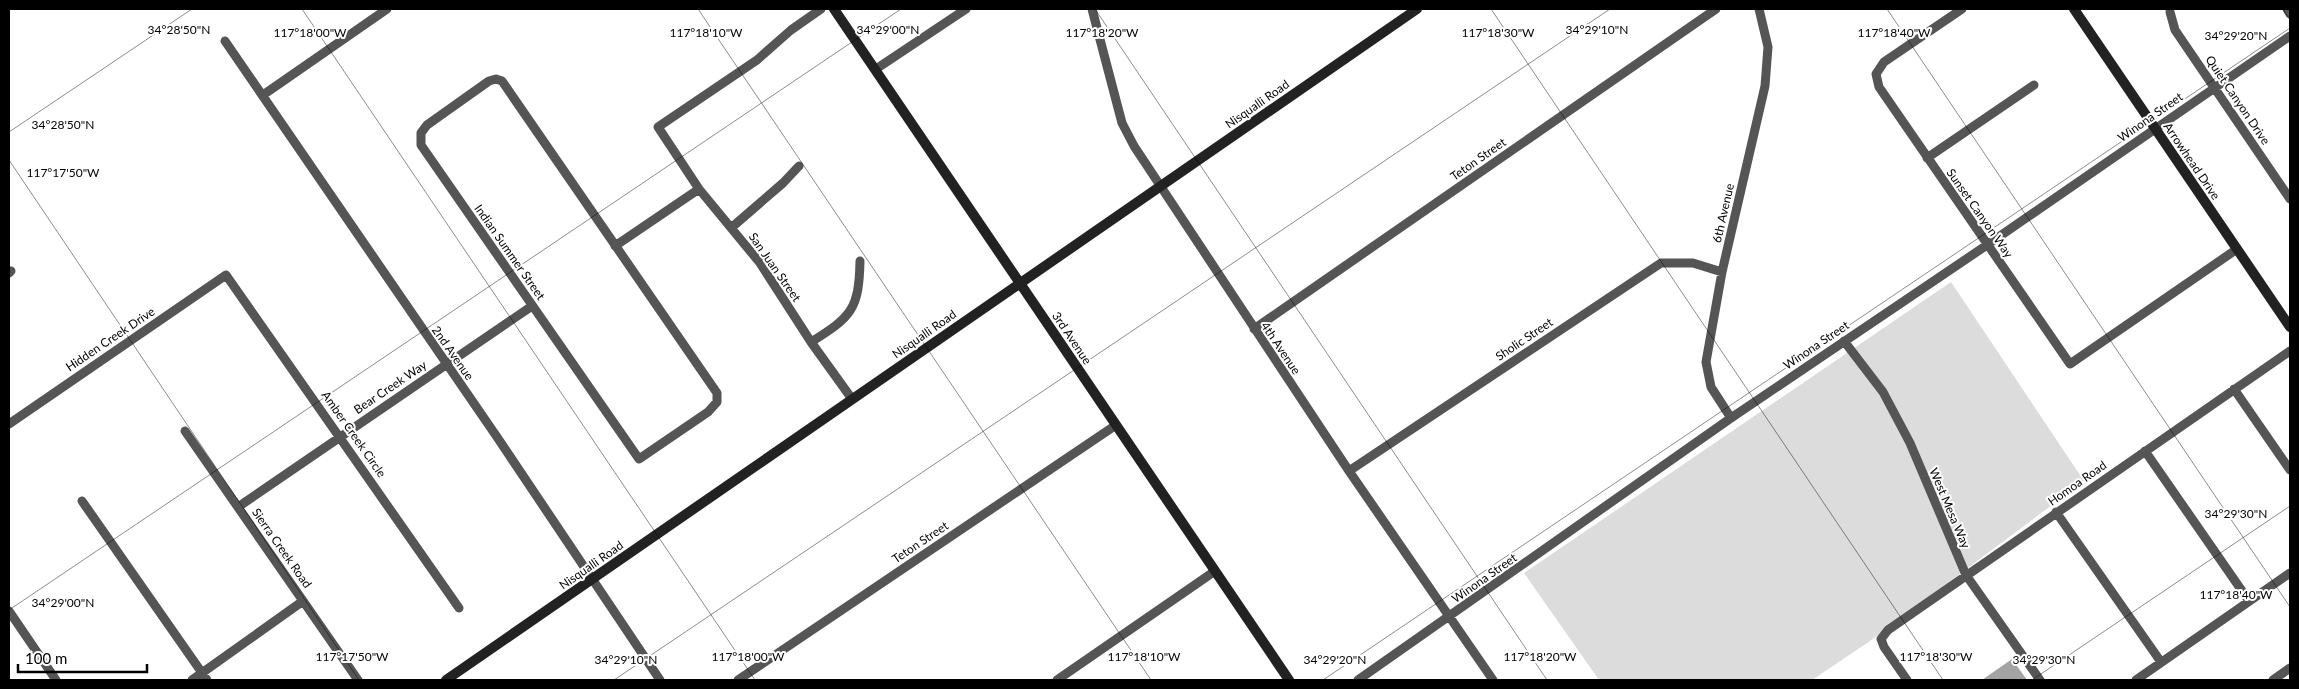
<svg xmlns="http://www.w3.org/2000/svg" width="2299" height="689" font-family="Lato,sans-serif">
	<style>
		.green { fill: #dcdcdc }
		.water { fill: #a3a3a3 }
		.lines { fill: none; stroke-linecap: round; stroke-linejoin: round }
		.street { stroke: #555; stroke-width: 9 }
		.secondary { stroke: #222; stroke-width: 10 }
		.ticks { fill: none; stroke: #000; stroke-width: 1; stroke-opacity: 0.45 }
		.labels { text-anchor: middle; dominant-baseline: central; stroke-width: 4; stroke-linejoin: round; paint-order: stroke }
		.street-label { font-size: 12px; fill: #000; stroke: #fff }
		.ticks-label { font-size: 12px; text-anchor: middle; fill: #000; stroke: #fff; stroke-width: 4; stroke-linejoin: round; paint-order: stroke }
	</style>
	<rect width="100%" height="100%" fill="#fff"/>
	<path class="green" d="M1951,282L2084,481L1870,641L1812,680H1599L1524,573Z"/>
	<path class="water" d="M2012,659L2027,680H1982Z"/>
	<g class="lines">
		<path class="street" d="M821,9L791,30L757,60L658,127L699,189L760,263L811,342L852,399
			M1092,9L1122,123L1134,146L1349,471L1493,680
			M1962,9L1884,62L1876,74L1879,87L2070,364L2237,249
			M2287,9L2290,14
			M2170,12L2175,30L2290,199
			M225,41L497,437L660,680
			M876,69L966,9
			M496,79L502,81L717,393V402L708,412L639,459L421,145V133L427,125L489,81Z
			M263,95L387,9
			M1927,158L2034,85
			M731,228L783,183L799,166
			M615,246L699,189
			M9,273L11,271
			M1254,329L1716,9
			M1844,341L1883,392L1910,443L1966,575L2040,680
			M811,342C851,317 859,310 860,261
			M2234,389L2290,470
			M1731,418L1711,387L1706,362L1722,272L1765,86L1768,47L1759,9
			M9,424L226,275L459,608
			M185,431L358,680
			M2145,451L2249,601
			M1349,471L1661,263H1693L1722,272
			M82,501L207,680
			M238,507L532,306
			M2056,512L2161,662
			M9,611L56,680
			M192,680L303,601
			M738,680L1116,425
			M1057,680L1215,571
			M1358,680L1731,418L1987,245L2290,36
			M1907,680L1884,647L1881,639L1888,630L2290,351
			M2136,680L2290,573
			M2273,680L2290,668"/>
		<path class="secondary" d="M834,9L1289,680
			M2074,9L2290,327
			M446,680L1417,9"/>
	</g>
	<path class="ticks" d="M302,9L755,680M698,9L1151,680M1095,9L1547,680M1491,9L1943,680M1887,9L2290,607M2283,9L2290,20M9,132L192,9M9,160L359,680M9,610L901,9M614,680L1610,9M1323,680L2290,28M2032,680L2290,506"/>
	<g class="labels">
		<g class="street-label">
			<text transform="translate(2238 100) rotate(56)">Quiet Canyon Drive</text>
			<text transform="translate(1257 104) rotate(-35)">Nisqualli Road</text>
			<text transform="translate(2150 117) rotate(-35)">Winona Street</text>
			<text transform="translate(1478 159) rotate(-35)">Teton Street</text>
			<text transform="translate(2192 161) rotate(56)">Arrowhead Drive</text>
			<text transform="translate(1723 213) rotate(-77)">6th Avenue</text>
			<text transform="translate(1980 213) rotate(55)">Sunset Canyon Way</text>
			<text transform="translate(510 252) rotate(55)">Indian Summer Street</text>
			<text transform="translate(775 267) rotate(55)">San Juan Street</text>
			<text transform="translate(924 334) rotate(-35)">Nisqualli Road</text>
			<text transform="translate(1072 338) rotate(56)">3rd Avenue</text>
			<text transform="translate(110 339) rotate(-34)">Hidden Creek Drive</text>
			<text transform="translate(1524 339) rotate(-34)">Sholic Street</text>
			<text transform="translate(1816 345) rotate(-34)">Winona Street</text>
			<text transform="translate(1281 348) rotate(56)">4th Avenue</text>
			<text transform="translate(453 353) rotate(55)">2nd Avenue</text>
			<text transform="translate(390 387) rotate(-34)">Bear Creek Way</text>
			<text transform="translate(354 434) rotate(55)">Amber Creek Circle</text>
			<text transform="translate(2077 483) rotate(-35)">Homoa Road</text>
			<text transform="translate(1950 508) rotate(67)">West Mesa Way</text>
			<text transform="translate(920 542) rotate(-34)">Teton Street</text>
			<text transform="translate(282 548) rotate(55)">Sierra Creek Road</text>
			<text transform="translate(591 565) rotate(-35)">Nisqualli Road</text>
			<text transform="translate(1484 578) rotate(-35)">Winona Street</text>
		</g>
	</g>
	<g class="ticks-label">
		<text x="179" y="34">34°28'50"N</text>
		<text x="888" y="34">34°29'00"N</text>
		<text x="1597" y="34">34°29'10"N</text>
		<text x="1102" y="37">117°18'20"W</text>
		<text x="1894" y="37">117°18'40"W</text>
		<text x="310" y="37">117°18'00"W</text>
		<text x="706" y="37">117°18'10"W</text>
		<text x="1498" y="37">117°18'30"W</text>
		<text x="2236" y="40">34°29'20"N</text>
		<text x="63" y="129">34°28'50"N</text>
		<text x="63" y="177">117°17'50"W</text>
		<text x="2236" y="518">34°29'30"N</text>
		<text x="2236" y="599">117°18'40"W</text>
		<text x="63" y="607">34°29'00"N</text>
		<text x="352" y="661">117°17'50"W</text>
		<text x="748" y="661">117°18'00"W</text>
		<text x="1144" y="661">117°18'10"W</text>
		<text x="1540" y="661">117°18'20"W</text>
		<text x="1936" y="661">117°18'30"W</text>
		<text x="626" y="664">34°29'10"N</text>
		<text x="1335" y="664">34°29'20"N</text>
		<text x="2044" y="664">34°29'30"N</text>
	</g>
	<rect width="2299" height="689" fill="none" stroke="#000000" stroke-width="20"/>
	<path d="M18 664v8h129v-8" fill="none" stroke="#000000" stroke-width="2.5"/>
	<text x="25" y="664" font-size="15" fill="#000000" stroke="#ffffff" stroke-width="4" paint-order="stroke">100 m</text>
</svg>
